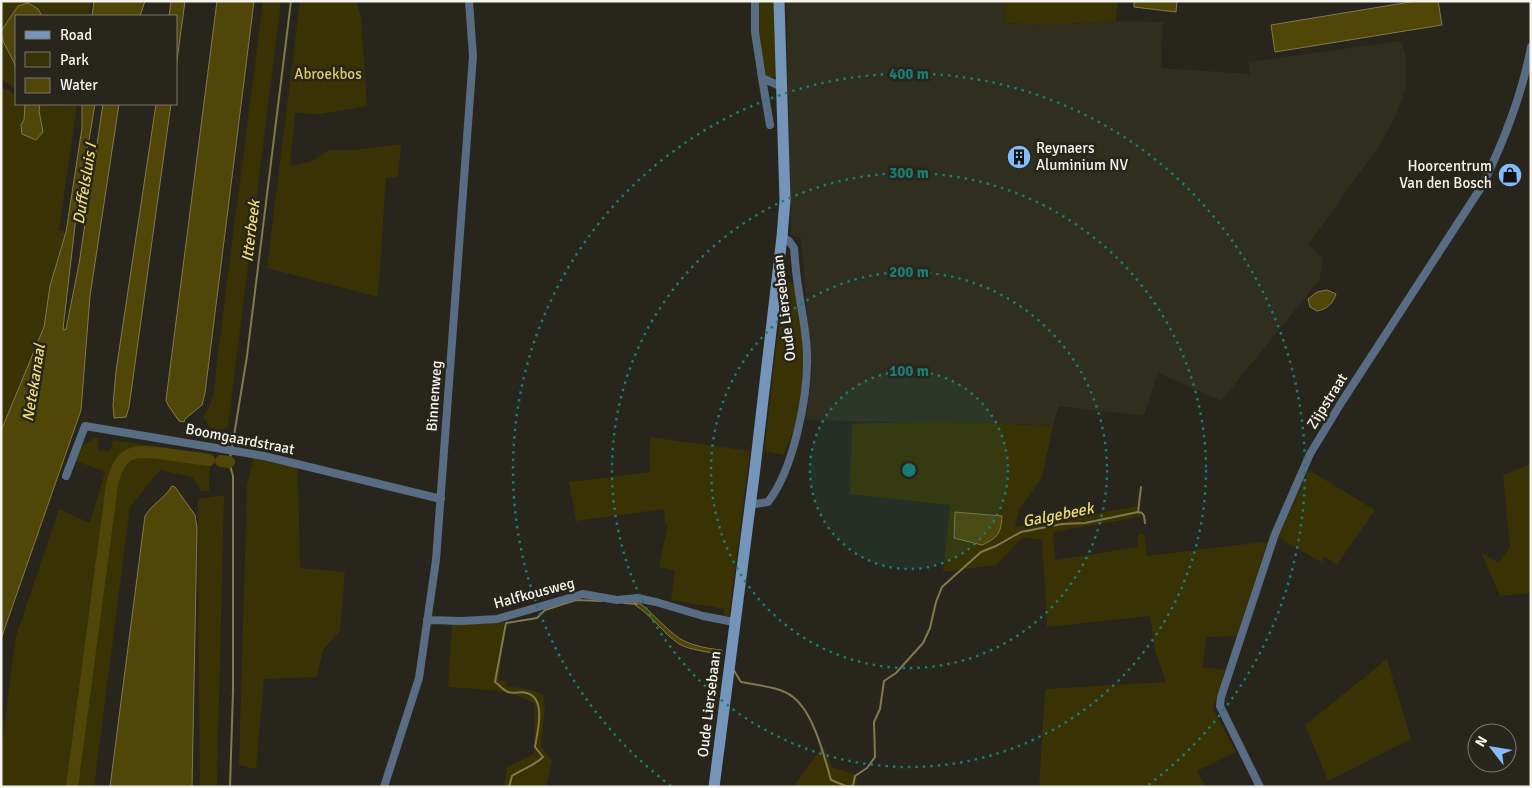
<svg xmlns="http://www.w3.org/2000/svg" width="1532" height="788" font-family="Signika,sans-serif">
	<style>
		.built { fill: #302e1e }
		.green { fill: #393204 }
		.water { fill: #504608; stroke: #817a4d }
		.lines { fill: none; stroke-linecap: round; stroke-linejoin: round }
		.stream { stroke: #817a4d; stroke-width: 2 }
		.river { stroke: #504608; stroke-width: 12 }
		.minor { stroke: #586c83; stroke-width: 8 }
		.secondary { stroke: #7495b9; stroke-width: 11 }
		.ring { fill: none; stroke: #1a7c74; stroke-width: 2.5; stroke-dasharray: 2.5 5 }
		.labels { text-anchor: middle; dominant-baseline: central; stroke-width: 5; stroke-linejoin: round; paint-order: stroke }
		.park-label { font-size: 15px; fill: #dfcc64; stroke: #27251c }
		.poi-label { font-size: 15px; fill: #f4f3ed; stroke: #27251c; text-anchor: start }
		.street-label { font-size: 15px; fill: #f4f3ed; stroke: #27251c }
		.water-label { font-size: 16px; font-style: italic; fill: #efdc74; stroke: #27251c }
		.centre { fill: #1a7c74; stroke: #27251c; stroke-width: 2.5 }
		.ring-label { font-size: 15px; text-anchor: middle; font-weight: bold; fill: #1a7c74; stroke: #27251c; stroke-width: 5; stroke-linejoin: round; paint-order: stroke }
	</style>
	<rect width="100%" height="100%" fill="#27251c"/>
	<path class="built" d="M786,1H1005L1006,23L1052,25L1116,21L1163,22L1161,68L1250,74L1248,62L1400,41L1405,52L1406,86L1397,113L1383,140L1308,245L1323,258L1319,281L1221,401L1158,373L1144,416L1059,406L1053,426L945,421L936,423L806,420L812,373L801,238L791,235Z"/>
	<path class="green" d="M1,1H91L89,16H42L38,9L28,3L1,30Z
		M263,1H281L228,427L222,430L210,428L203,417C214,402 215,388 216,369Z
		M300,1H357L361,18L367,106L320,114L295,113L290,166L310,162L330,150H354L401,144L398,177L386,178L378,297L267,268Z
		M758,1H775L776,77L767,78C756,65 758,19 758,1Z
		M1005,1H1118L1116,21L1052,25L1006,23Z
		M1,36L15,64L16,89H15L1,79Z
		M1,88L8,89L16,96V104H25L24,120L43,132L39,111L40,104H77L59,230L66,232L50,286L42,335L1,431Z
		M784,280L795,284C804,331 807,380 795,426C792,436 787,445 784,455L764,451Z
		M945,421L1053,426L1042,477L1019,510L1015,527L1140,506V517L1053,532L1055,560L1138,547V534H1145L1147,556L1263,542L1267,543L1237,636L1206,637L1203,667L1225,670L1213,709L1236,752L1197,771L1206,787H1039L1045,689L1166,682L1155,651L1150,616L1047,627L1042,540L1023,537L996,565L943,572L950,505L850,494L852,424Z
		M99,437L98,450L110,451L113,440L210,455L209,491H201L192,477L160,470L130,507L94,787H1V752L15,639L59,509L90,523L105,472L76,461C80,447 84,442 99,437Z
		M650,437L750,451L729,616H724V609L671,600L675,570L659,567L668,524L665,523L664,509L576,521L569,482L650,472Z
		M254,457L298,468L300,568L345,572L340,631L323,650L317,677L264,679L256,769L239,765L247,484Z
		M1531,464V593L1500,596L1481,552L1499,563L1510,547L1503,475Z
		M1309,470L1375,510L1337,565L1325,557L1321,562L1278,537Z
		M224,495L217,787H200L198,632V499Z
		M504,621L499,680L507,681V686L532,690L543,695L545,706L541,746L552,761L546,787H504L507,767L534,754V704C515,689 472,689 448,687L452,624Z
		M1387,659L1411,739L1328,781L1305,725Z
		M823,746L832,767L857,775L858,787H793Z"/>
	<path class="water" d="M94,1H145L140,16H92Z
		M171,1H185L176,68V16H169Z
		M217,1H254L205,393L202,405L185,419L184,422L179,421L168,405L166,400Z
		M1134,1H1177L1176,12L1134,7Z
		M1416,1H1438L1442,25L1275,52L1271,25Z
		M28,3L38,9L42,16H16V70C14,56 1,45 1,31L18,6Z
		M25,104H40L39,111L43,132L36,140L22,134L21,125L24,120Z
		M82,104H95L76,217L63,329L64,330L66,329L79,264L103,104H119L90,296L81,410L1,639V431L44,327L50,286L66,232L82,128Z
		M156,104H171L129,407L126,417L114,418L113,405L116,371Z
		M1327,290L1336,294C1333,304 1327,309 1317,311L1310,307L1308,299L1317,292Z
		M172,486L175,487L195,515L197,528L192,787H110L145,516C152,504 165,498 172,486Z
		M955,512L1002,516C1001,534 997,538 982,545L954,538Z
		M634,602L641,604C655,615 669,633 684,641C695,646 710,649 722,650V655C710,652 689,650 679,644C663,633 651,615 635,605Z"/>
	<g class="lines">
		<path class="stream" d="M232,448L247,356L291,1
			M1138,512L1141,487
			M624,603L637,604
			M733,669L741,682C756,685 781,687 793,697C814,713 824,756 831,780L846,786H853L855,776L867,768L875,757L874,722L880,709L884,681L896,673L923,643L930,628L936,602L942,587L981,552L996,546L1021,532L1062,524L1085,523L1138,512L1142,513L1144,516L1145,523
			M230,787L233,691V476L229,462L231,453
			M509,787L512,776C522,769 534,766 543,757L535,747C537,733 547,699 527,693C521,691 514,694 508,692C503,690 499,685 495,682L506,623L537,618L545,610L576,600L602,601"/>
		<path class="river" d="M221,461L229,462
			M72,787L112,485C120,449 134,450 166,454C180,456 194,458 209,460"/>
		<path class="minor" d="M755,1V32L762,78L782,87
			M762,78L770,125
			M66,476L85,426L264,456L441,499
			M749,505L768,502C793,470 808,398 807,357C807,333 801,309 798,286C796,273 795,261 794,248L789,241L782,237
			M427,620L462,621L497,619L583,594L617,600L637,598L656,602L703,616L734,622
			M384,787L419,678L436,560L473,56L469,1
			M1260,787L1220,706L1221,697L1275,534L1310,454L1341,403L1482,186C1504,141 1522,95 1531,47"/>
		<path class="secondary" d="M714,787L755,468L782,237L785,200L779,1"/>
	</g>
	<circle cx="909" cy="470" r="99" fill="#1a7c74" fill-opacity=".12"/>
	<g class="ring">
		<circle cx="909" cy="470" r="99"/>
		<circle cx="909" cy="470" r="198"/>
		<circle cx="909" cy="470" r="297"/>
		<path d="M671 786A396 396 0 1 1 1147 786"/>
	</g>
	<defs>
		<g id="building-disc" transform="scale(1.25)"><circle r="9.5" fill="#82bcfa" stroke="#27251c"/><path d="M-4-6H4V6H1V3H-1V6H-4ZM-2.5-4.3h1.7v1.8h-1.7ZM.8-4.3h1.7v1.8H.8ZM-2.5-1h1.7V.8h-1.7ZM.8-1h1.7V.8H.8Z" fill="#111"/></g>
		<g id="shop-disc" transform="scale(1.25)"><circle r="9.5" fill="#82bcfa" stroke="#27251c"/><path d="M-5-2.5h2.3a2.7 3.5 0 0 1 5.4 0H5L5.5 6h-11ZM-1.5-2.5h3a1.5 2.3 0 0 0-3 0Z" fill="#111"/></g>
	</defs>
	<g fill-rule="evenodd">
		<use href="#building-disc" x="1019" y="157"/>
		<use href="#shop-disc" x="1510" y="175"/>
	</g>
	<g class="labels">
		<g class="park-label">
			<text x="328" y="74">Abroekbos</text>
		</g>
		<g class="poi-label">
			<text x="1036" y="148">Reynaers<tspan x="1036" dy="17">Aluminium NV</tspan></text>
			<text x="1492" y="166" text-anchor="end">Hoorcentrum<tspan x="1492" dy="17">Van den Bosch</tspan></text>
		</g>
		<g class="street-label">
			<text transform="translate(784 308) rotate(-97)">Oude Liersebaan</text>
			<text transform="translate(434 396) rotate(-86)">Binnenweg</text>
			<text transform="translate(1327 401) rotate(-58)">Zijpstraat</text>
			<text transform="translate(240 439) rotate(11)">Boomgaardstraat</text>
			<text transform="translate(534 593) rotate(-15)">Halfkousweg</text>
			<text transform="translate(709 704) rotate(-83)">Oude Liersebaan</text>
		</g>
		<g class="water-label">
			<text transform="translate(85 184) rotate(-81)">Duffelsluis I</text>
			<text transform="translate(251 231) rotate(-83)">Itterbeek</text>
			<text transform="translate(34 383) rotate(-81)">Netekanaal</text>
			<text transform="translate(1058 515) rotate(-11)">Galgebeek</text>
		</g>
	</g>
	<circle cx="909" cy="470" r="8" class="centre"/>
	<g class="ring-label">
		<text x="909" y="79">400 m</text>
		<text x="909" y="178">300 m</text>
		<text x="909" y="277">200 m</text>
		<text x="909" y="376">100 m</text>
	</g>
	<rect width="1532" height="788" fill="none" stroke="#f4f3ed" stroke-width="5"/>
	<rect x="15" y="15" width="162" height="90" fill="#27251c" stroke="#797770"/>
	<rect x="25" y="31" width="25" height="8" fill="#7495b9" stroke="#797770"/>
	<text x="60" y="40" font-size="15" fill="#f4f3ed">Road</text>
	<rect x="25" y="52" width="25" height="15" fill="#393204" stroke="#797770"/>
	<text x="60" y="65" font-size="15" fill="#f4f3ed">Park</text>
	<rect x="25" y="78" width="25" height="15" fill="#504608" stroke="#797770"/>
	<text x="60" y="90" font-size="15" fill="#f4f3ed">Water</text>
	<g transform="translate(1492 748) rotate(301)"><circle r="24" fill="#27251c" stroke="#797770"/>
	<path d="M0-4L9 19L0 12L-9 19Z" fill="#82bcfa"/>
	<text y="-8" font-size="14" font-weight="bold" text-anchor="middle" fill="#f4f3ed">N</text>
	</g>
</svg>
